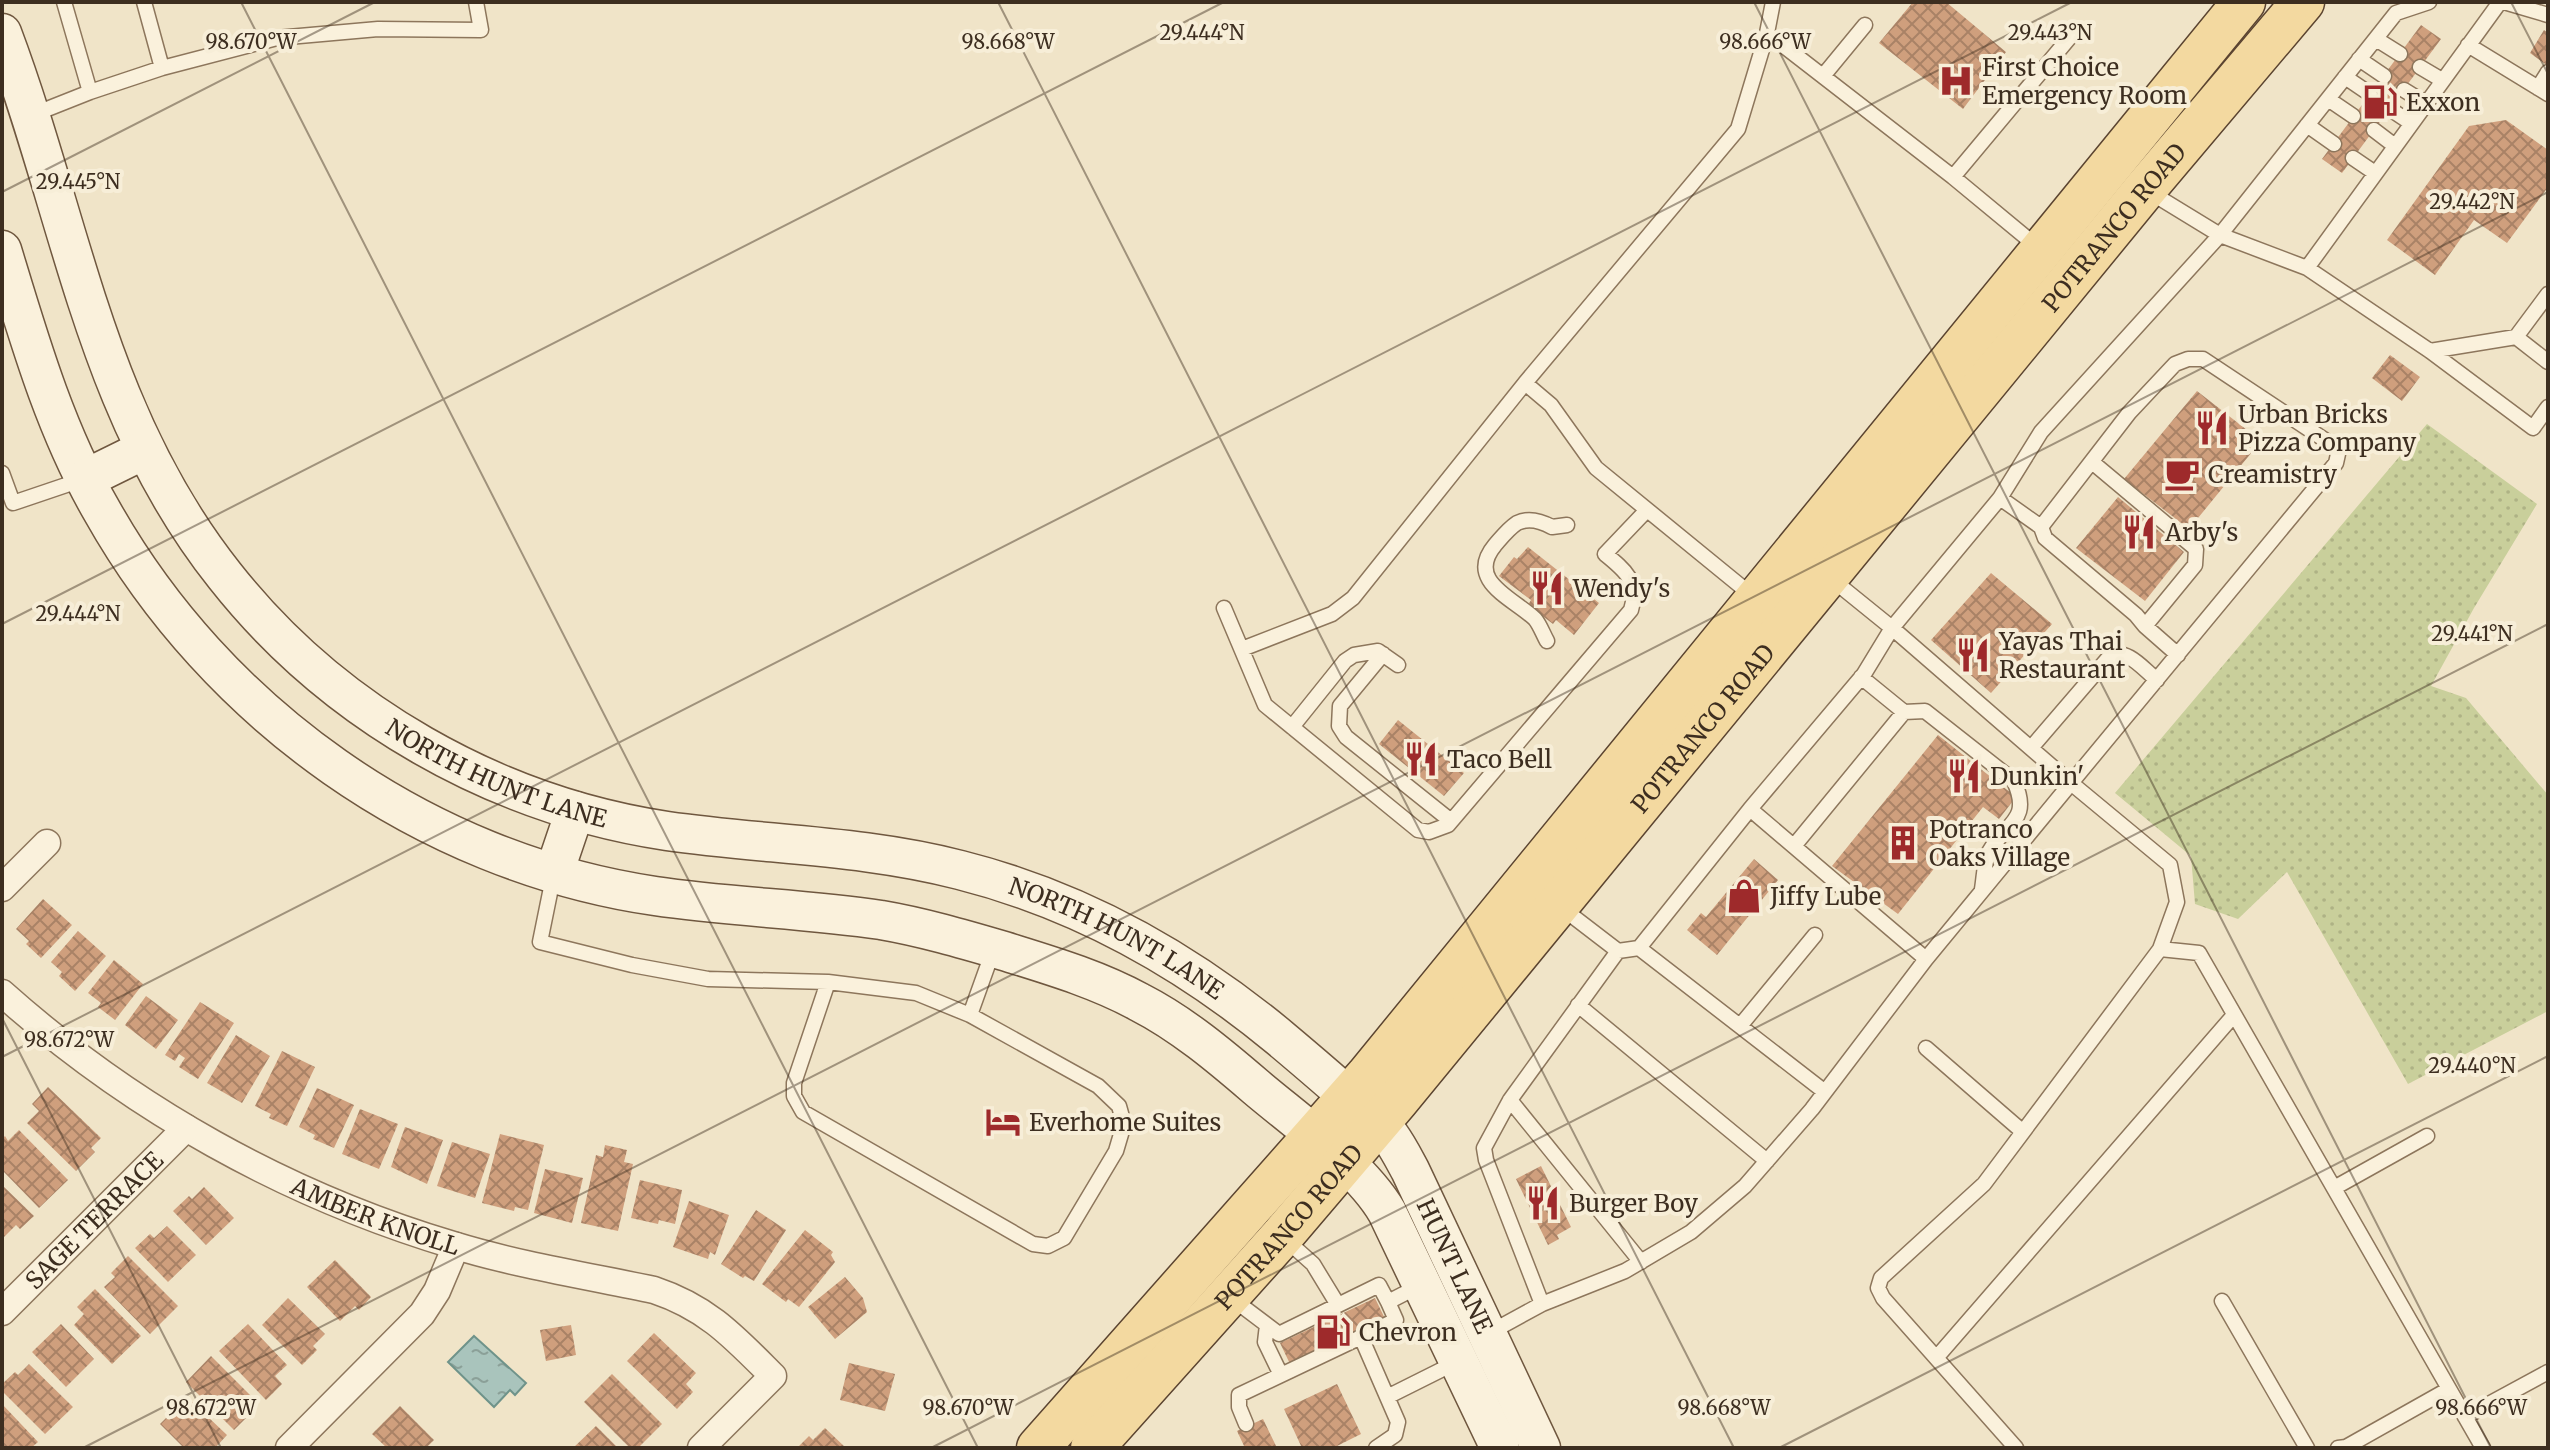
<svg xmlns="http://www.w3.org/2000/svg" width="2550" height="1450" font-family="Merriweather,serif">
	<style>
		.grass { fill: url(#grass-dots) }
		.water { fill: url(#water-ripples); stroke: #6f938a; stroke-width: 2 }
		.building { fill: url(#building-cross-hatch) }
		.lines { fill: none; stroke-linecap: round; stroke-linejoin: round }
		.service-casing { stroke: #8d765c; stroke-width: 17 }
		.minor-casing { stroke: #8d765c; stroke-width: 29 }
		.secondary-casing { stroke: #6f573f; stroke-width: 41 }
		.primary-casing { stroke: #5b4430; stroke-width: 45 }
		.service { stroke: #faf1dc; stroke-width: 14 }
		.minor { stroke: #faf1dc; stroke-width: 26 }
		.secondary { stroke: #faf1dc; stroke-width: 38 }
		.primary { stroke: #f3d9a0; stroke-width: 42 }
		.ticks { fill: none; stroke: #3d2e20; stroke-width: 2; stroke-opacity: 0.45 }
		.labels { text-anchor: middle; dominant-baseline: central; stroke-width: 8; stroke-linejoin: round; paint-order: stroke }
		.poi-label { font-size: 24px; fill: #3d2e20; stroke: #f7eed8; text-anchor: start }
		.street-label { font-size: 24px; fill: #3d2e20; stroke: #f7eed8 }
		.ticks-label { font-size: 20px; text-anchor: middle; fill: #3d2e20; stroke: #f7eed8; stroke-width: 8; stroke-linejoin: round; paint-order: stroke }
	</style>
	<defs>
		<pattern id="grass-dots" width="8" height="8" patternUnits="userSpaceOnUse" patternTransform="scale(2)"><rect width="8" height="8" fill="#c9cf9b"/><path d="M2 2h.1M6 6h.1" fill="none" stroke="#aeb285" stroke-width="1.8" stroke-linecap="round"/></pattern>
		<pattern id="water-ripples" width="26" height="14" patternUnits="userSpaceOnUse" patternTransform="scale(2)"><rect width="26" height="14" fill="#a9c4bc"/><path d="M2 4q2-2 4 0t4 0M15 11q2-2 4 0t4 0" fill="none" stroke="#8ba098"/></pattern>
		<pattern id="building-cross-hatch" width="8" height="8" patternUnits="userSpaceOnUse" patternTransform="scale(2)"><rect width="8" height="8" fill="#cf9f7d"/><path d="M0 0l8 8M0 8l8-8" fill="none" stroke="#a98266"/></pattern>
	</defs>
	<rect width="100%" height="100%" fill="#f0e4c8"/>
	<path class="grass" d="M2427,424L2537,504L2474,608L2431,686L2466,698L2548,795V1011L2408,1084L2287,872L2238,919L2195,904L2191,856L2115,793Z"/>
	<path class="water" d="M474,1336L526,1383L515,1395L510,1390L494,1407L448,1362Z"/>
	<path class="building" d="M1913,2H1946L2006,52L1963,109L1879,43Z
		M2421,25L2441,39L2342,173L2322,159Z
		M2544,30L2548,33V66L2530,53Z
		M2506,120L2548,150V187L2507,243L2474,220L2435,275L2387,240L2469,126Z
		M2390,355L2420,377L2402,401L2372,378Z
		M2197,391L2261,441L2189,529L2124,479Z
		M2118,497L2184,552L2145,601L2076,548Z
		M1528,547L1599,603L1574,635L1556,620L1553,624L1528,605L1531,600L1499,576L1514,557L1517,559Z
		M1991,573L2052,624L1991,693L1931,640Z
		M1398,720L1464,773L1444,796L1379,744Z
		M1938,735L2016,797L1999,819L1983,807L1898,914L1832,866Z
		M1754,859L1778,880L1717,955L1687,930L1701,913L1706,917Z
		M43,899L72,925L41,958L26,944L29,941L16,929Z
		M78,931L106,956L75,991L59,976L62,972L51,962Z
		M114,960L143,984L115,1020L98,1007L101,1003L88,993Z
		M146,996L178,1020L156,1049L125,1025Z
		M200,1002L234,1023L198,1079L179,1067L185,1058L179,1054L175,1061L165,1055Z
		M236,1035L270,1056L242,1103L207,1083Z
		M282,1051L315,1067L287,1126L269,1118L271,1114L255,1106Z
		M48,1087L101,1138L91,1148L95,1152L76,1171L27,1123L39,1111L32,1104Z
		M317,1088L354,1105L334,1148L313,1139L315,1135L299,1127Z
		M360,1109L398,1124L379,1169L342,1154Z
		M405,1127L443,1140L427,1184L391,1167Z
		M19,1130L68,1180L39,1208L2,1170V1139L5,1136L8,1141Z
		M500,1134L544,1145L528,1210L515,1207L514,1211L482,1203Z
		M452,1142L490,1154L475,1198L437,1186Z
		M605,1145L627,1150L624,1162L633,1164L618,1231L581,1223L596,1155L603,1157Z
		M1541,1166L1571,1227L1557,1235L1559,1239L1548,1245L1516,1179Z
		M545,1169L583,1178L572,1223L534,1213Z
		M640,1180L682,1190L675,1224L659,1220L658,1224L631,1218Z
		M2,1185L34,1216L20,1229L16,1225L2,1239Z
		M204,1187L234,1218L206,1245L173,1211L189,1196L192,1199Z
		M689,1201L729,1215L715,1255L710,1252L708,1259L673,1247Z
		M756,1210L786,1230L754,1281L745,1276L743,1278L721,1264Z
		M167,1226L196,1255L168,1282L135,1248L150,1234L154,1238Z
		M805,1230L833,1252L831,1255L835,1262L799,1307L788,1299L786,1302L762,1284Z
		M128,1256L178,1306L150,1334L104,1287L115,1277L111,1273Z
		M335,1260L371,1297L359,1310L355,1306L340,1321L307,1287Z
		M845,1277L863,1298L867,1312L835,1339L808,1307Z
		M95,1289L141,1336L112,1364L74,1325L84,1314L77,1307Z
		M288,1298L325,1334L313,1346L317,1350L302,1365L262,1325Z
		M1375,1298L1386,1321L1291,1366L1280,1343Z
		M61,1324L94,1359L66,1387L32,1352Z
		M248,1324L287,1365L275,1376L282,1384L266,1400L219,1351Z
		M571,1325L576,1355L546,1361L540,1330Z
		M654,1333L696,1373L686,1384L693,1392L677,1409L627,1361Z
		M211,1356L257,1402L246,1413L249,1415L234,1430L186,1382Z
		M849,1363L895,1374L885,1411L840,1400Z
		M29,1364L73,1407L45,1434L2,1391V1384L15,1372L18,1375Z
		M612,1374L662,1424L638,1448H630L584,1402Z
		M1337,1384L1361,1434L1333,1448H1302L1284,1409Z
		M187,1397L227,1435L215,1448H184L160,1424Z
		M2,1404L38,1442L31,1448H2Z
		M400,1406L434,1440L426,1448H387L372,1434Z
		M1263,1419L1277,1448H1245L1237,1431Z
		M596,1426L618,1448H573Z
		M825,1428L846,1448H797L809,1436L813,1440Z"/>
	<g class="lines">
		<g class="service-casing">
			<path id="service" d="M144,2L162,68
				M1773,2L1767,33L1953,177L2040,249
				M2429,2L2396,13L2220,235L2307,268L2430,351L2533,428L2548,407
				M2504,2L2548,15
				M2376,39L2400,54
				M2468,45L2548,94
				M2359,59L2384,76
				M2420,67L2442,80
				M1823,76L1865,25
				M2345,77L2370,94
				M2538,88L2548,72
				M2404,90L2425,103
				M90,92L162,68L277,38L378,29L481,30L476,2
				M2328,99L2353,116
				M2390,109L2411,123
				M32,115L90,92L64,2
				M2307,125L2334,144
				M2374,130L2395,146
				M2353,158L2375,173
				M1953,177L2075,31
				M2307,268L2500,2
				M2548,294L2516,337L2548,362
				M2430,351L2516,337
				M1525,383L1551,405L1596,468L1754,597
				M2092,462L2196,549L2195,565L2145,626L2178,655
				M2,473L13,503L84,479
				M2000,498L2041,432L2220,235L2148,191
				M2041,527L2045,538L2136,615L2145,626
				M1224,608L1265,705L1418,830L1429,832L1448,825L1631,610C1640,582 1625,570 1605,554L1646,511
				M1547,641C1543,634 1540,625 1535,619C1513,598 1465,581 1495,545C1502,537 1508,529 1517,523C1529,517 1541,521 1552,527L1567,525
				M1242,649L1332,614L1353,598L1525,383L1738,129L1767,33
				M1383,654L1340,706L1339,726L1346,737L1451,821
				M1904,712L1925,711L2014,781C2032,821 2006,822 1989,852C1984,862 1984,878 1982,889
				M1292,727L1345,661L1354,655L1378,651L1398,665
				M2031,748L2110,656C2128,648 2143,669 2157,680
				M1794,846L1904,712L1861,677
				M554,873L540,942L632,965L708,979L828,982L916,993L970,1015L1098,1086L1119,1106L1124,1124L1116,1151L1064,1238L1048,1246L1033,1244L803,1112L794,1096V1083L828,982
				M1562,908L1618,951L1639,948L1825,1092
				M1639,948L1750,809
				M1926,959L2071,783L2170,865L2177,902L2160,949
				M1578,1005L1767,1161
				M970,1015L994,948
				M1740,1026L1815,935
				M1926,1048L2023,1132
				M1510,1100L1641,1262
				M2334,1188L2427,1136
				M1284,1238L1313,1264L1338,1305
				M1230,1297L1279,1334L1379,1285L1388,1302
				M2222,1301L2307,1448
				M1542,1304L1486,1160L1484,1148L1510,1100L1618,951
				M1267,1325L1265,1342L1281,1375
				M1489,1333L1542,1304L1625,1271L1691,1232L1745,1186L1812,1109L1926,959L1750,809L1864,674L1892,628L2000,498L2041,527L2129,413L2175,364L2188,359H2203L2334,446L2338,454L2336,463L2071,783L1899,634L1892,628L1829,577
				M1361,1337L1396,1320L1388,1302L1421,1285
				M1937,1357L2234,1015
				M1389,1396L1457,1362
				M2465,1417L2548,1372
				M1246,1424L1239,1407V1395L1361,1337L1398,1422L1395,1435L1376,1448
				M2016,1448L1883,1298L1878,1288L1881,1278L1984,1184L2160,949L2199,953L2483,1448
				M2338,1448L2346,1447L2449,1389"/>
		</g>
		<g class="minor-casing">
			<g id="minor">
				<path d="M2,888L47,843"/>
				<path id="s1" d="M2,993C132,1109 286,1195 453,1245C518,1265 587,1276 654,1290C708,1308 734,1337 773,1376L701,1448"/>
				<path id="s2" d="M2,1312L186,1128"/>
				<path d="M289,1448L422,1314L437,1291L456,1246"/>
			</g>
		</g>
		<g class="secondary-casing">
			<g id="secondary">
				<path id="s3" d="M2,33C73,222 95,413 225,576C333,713 495,805 667,831C765,845 864,845 960,870C1079,900 1186,960 1280,1038C1305,1059 1330,1080 1354,1102C1366,1113 1381,1123 1390,1136C1398,1147 1404,1159 1410,1170L1541,1448"/>
				<path d="M2,250C29,339 55,430 102,511C216,714 424,862 655,896C730,907 806,909 881,920C922,927 963,939 1004,951C1049,965 1097,979 1139,1002C1182,1024 1220,1056 1256,1087C1296,1121 1361,1167 1387,1212L1500,1448"/>
				<path d="M85,479L144,450"/>
				<path d="M554,873L575,811"/>
			</g>
		</g>
		<g class="primary-casing">
			<g id="primary">
				<path d="M1038,1448L1367,1076L2244,2"/>
				<path id="s4" d="M1092,1448L1282,1236L1397,1101L2145,189L2303,2"/>
			</g>
		</g>
		<use href="#service" class="service"/>
		<use href="#minor" class="minor"/>
		<use href="#secondary" class="secondary"/>
		<use href="#primary" class="primary"/>
	</g>
	<path class="ticks" d="M241,2L978,1448M998,2L1734,1448M1754,2L2491,1448M2511,2L2548,74M2,192L375,2M2,624L1224,2M2,1018L221,1448M2,1057L2072,2M83,1448L2548,192M931,1448L2548,624M1779,1448L2548,1056"/>
	<defs>
		<g id="hospital-bare" transform="scale(2.76)"><path d="M-5-5h3v3.5h4V-5h3V5h-3V1.5h-4V5h-3Z" fill="#9e2a2b" stroke="#f7eed8" stroke-width="2.5" paint-order="stroke"/></g>
		<g id="fuel-bare" transform="scale(2.76)"><path d="M-5.5-6h7V0h2V4h1.3V-2.5L3-4.5l.8-.8L6-3V5H2.5V1h-1V6h-7ZM-4.2-4.7v3.2H.2V-4.7Z" fill="#9e2a2b" stroke="#f7eed8" stroke-width="2.5" paint-order="stroke"/></g>
		<g id="restaurant-bare" transform="scale(2.76)"><path d="M-5-6h1v4h1v-4h1v4h1v-4h1v5L-1.5 .5V6h-2V.5L-5-1ZM5-6V6H3V1.5H1.5Q1.5-4 5-6Z" fill="#9e2a2b" stroke="#f7eed8" stroke-width="2.5" paint-order="stroke"/></g>
		<g id="cafe-bare" transform="scale(2.76)"><path d="M-5.5-4.5H6V0H3Q3 3.5 0 3.5H-2.5Q-5.5 3.5-5.5 0ZM3-3.2v2h1.7v-2ZM-6 4.5H4V6H-6Z" fill="#9e2a2b" stroke="#f7eed8" stroke-width="2.5" paint-order="stroke"/></g>
		<g id="building-bare" transform="scale(2.76)"><path d="M-4-6H4V6H1V3H-1V6H-4ZM-2.5-4.3h1.7v1.8h-1.7ZM.8-4.3h1.7v1.8H.8ZM-2.5-1h1.7V.8h-1.7ZM.8-1h1.7V.8H.8Z" fill="#9e2a2b" stroke="#f7eed8" stroke-width="2.5" paint-order="stroke"/></g>
		<g id="shop-bare" transform="scale(2.76)"><path d="M-5-2.5h2.3a2.7 3.5 0 0 1 5.4 0H5L5.5 6h-11ZM-1.5-2.5h3a1.5 2.3 0 0 0-3 0Z" fill="#9e2a2b" stroke="#f7eed8" stroke-width="2.5" paint-order="stroke"/></g>
		<g id="hotel-bare" transform="scale(2.76)"><path d="M-6-4.5h1.5V1H6V5H4.5V3h-9V5H-6ZM-4 0a1.8 1.8 0 1 1 3.6 0ZM.5 0V-2.5h3Q6-2.5 6 0Z" fill="#9e2a2b" stroke="#f7eed8" stroke-width="2.5" paint-order="stroke"/></g>
	</defs>
	<g fill-rule="evenodd">
		<use href="#hospital-bare" x="1956" y="81"/>
		<use href="#fuel-bare" x="2380" y="102"/>
		<use href="#restaurant-bare" x="2212" y="428"/>
		<use href="#cafe-bare" x="2182" y="474"/>
		<use href="#restaurant-bare" x="2139" y="532"/>
		<use href="#restaurant-bare" x="1547" y="588"/>
		<use href="#restaurant-bare" x="1973" y="655"/>
		<use href="#restaurant-bare" x="1421" y="759"/>
		<use href="#restaurant-bare" x="1964" y="776"/>
		<use href="#building-bare" x="1903" y="843"/>
		<use href="#shop-bare" x="1744" y="896"/>
		<use href="#hotel-bare" x="1003" y="1122"/>
		<use href="#restaurant-bare" x="1543" y="1203"/>
		<use href="#fuel-bare" x="1333" y="1332"/>
	</g>
	<g class="labels">
		<g class="poi-label">
			<text x="1982" y="67">First Choice<tspan x="1982" dy="28">Emergency Room</tspan></text>
			<text x="2406" y="102">Exxon</text>
			<text x="2238" y="414">Urban Bricks<tspan x="2238" dy="28">Pizza Company</tspan></text>
			<text x="2208" y="474">Creamistry</text>
			<text x="2165" y="532">Arby's</text>
			<text x="1573" y="588">Wendy's</text>
			<text x="1999" y="641">Yayas Thai<tspan x="1999" dy="28">Restaurant</tspan></text>
			<text x="1447" y="759">Taco Bell</text>
			<text x="1990" y="776">Dunkin'</text>
			<text x="1929" y="829">Potranco<tspan x="1929" dy="28">Oaks Village</tspan></text>
			<text x="1770" y="896">Jiffy Lube</text>
			<text x="1029" y="1122">Everhome Suites</text>
			<text x="1569" y="1203">Burger Boy</text>
			<text x="1359" y="1332">Chevron</text>
		</g>
		<g class="street-label">
			<text stroke="none"><textPath href="#s4" startOffset="1592">POTRANCO ROAD</textPath></text>
			<text stroke="none"><textPath href="#s4" startOffset="944">POTRANCO ROAD</textPath></text>
			<text stroke="none"><textPath href="#s3" startOffset="932">NORTH HUNT LANE</textPath></text>
			<text stroke="none"><textPath href="#s3" startOffset="1580">NORTH HUNT LANE</textPath></text>
			<text stroke="none"><textPath href="#s1" startOffset="438">AMBER KNOLL</textPath></text>
			<text stroke="none"><textPath href="#s2" startOffset="130">SAGE TERRACE</textPath></text>
			<text stroke="none"><textPath href="#s4" startOffset="296">POTRANCO ROAD</textPath></text>
			<text stroke="none"><textPath href="#s3" startOffset="2066">HUNT LANE</textPath></text>
		</g>
	</g>
	<g class="ticks-label">
		<text x="1202" y="40">29.444°N</text>
		<text x="2050" y="40">29.443°N</text>
		<text x="251" y="49">98.670°W</text>
		<text x="1008" y="49">98.668°W</text>
		<text x="1765" y="49">98.666°W</text>
		<text x="78" y="189">29.445°N</text>
		<text x="2472" y="209">29.442°N</text>
		<text x="78" y="621">29.444°N</text>
		<text x="2472" y="641">29.441°N</text>
		<text x="69" y="1047">98.672°W</text>
		<text x="2472" y="1073">29.440°N</text>
		<text x="211" y="1415">98.672°W</text>
		<text x="968" y="1415">98.670°W</text>
		<text x="1724" y="1415">98.668°W</text>
		<text x="2481" y="1415">98.666°W</text>
	</g>
	<rect width="2550" height="1450" fill="none" stroke="#3d2e20" stroke-width="8"/>
</svg>
